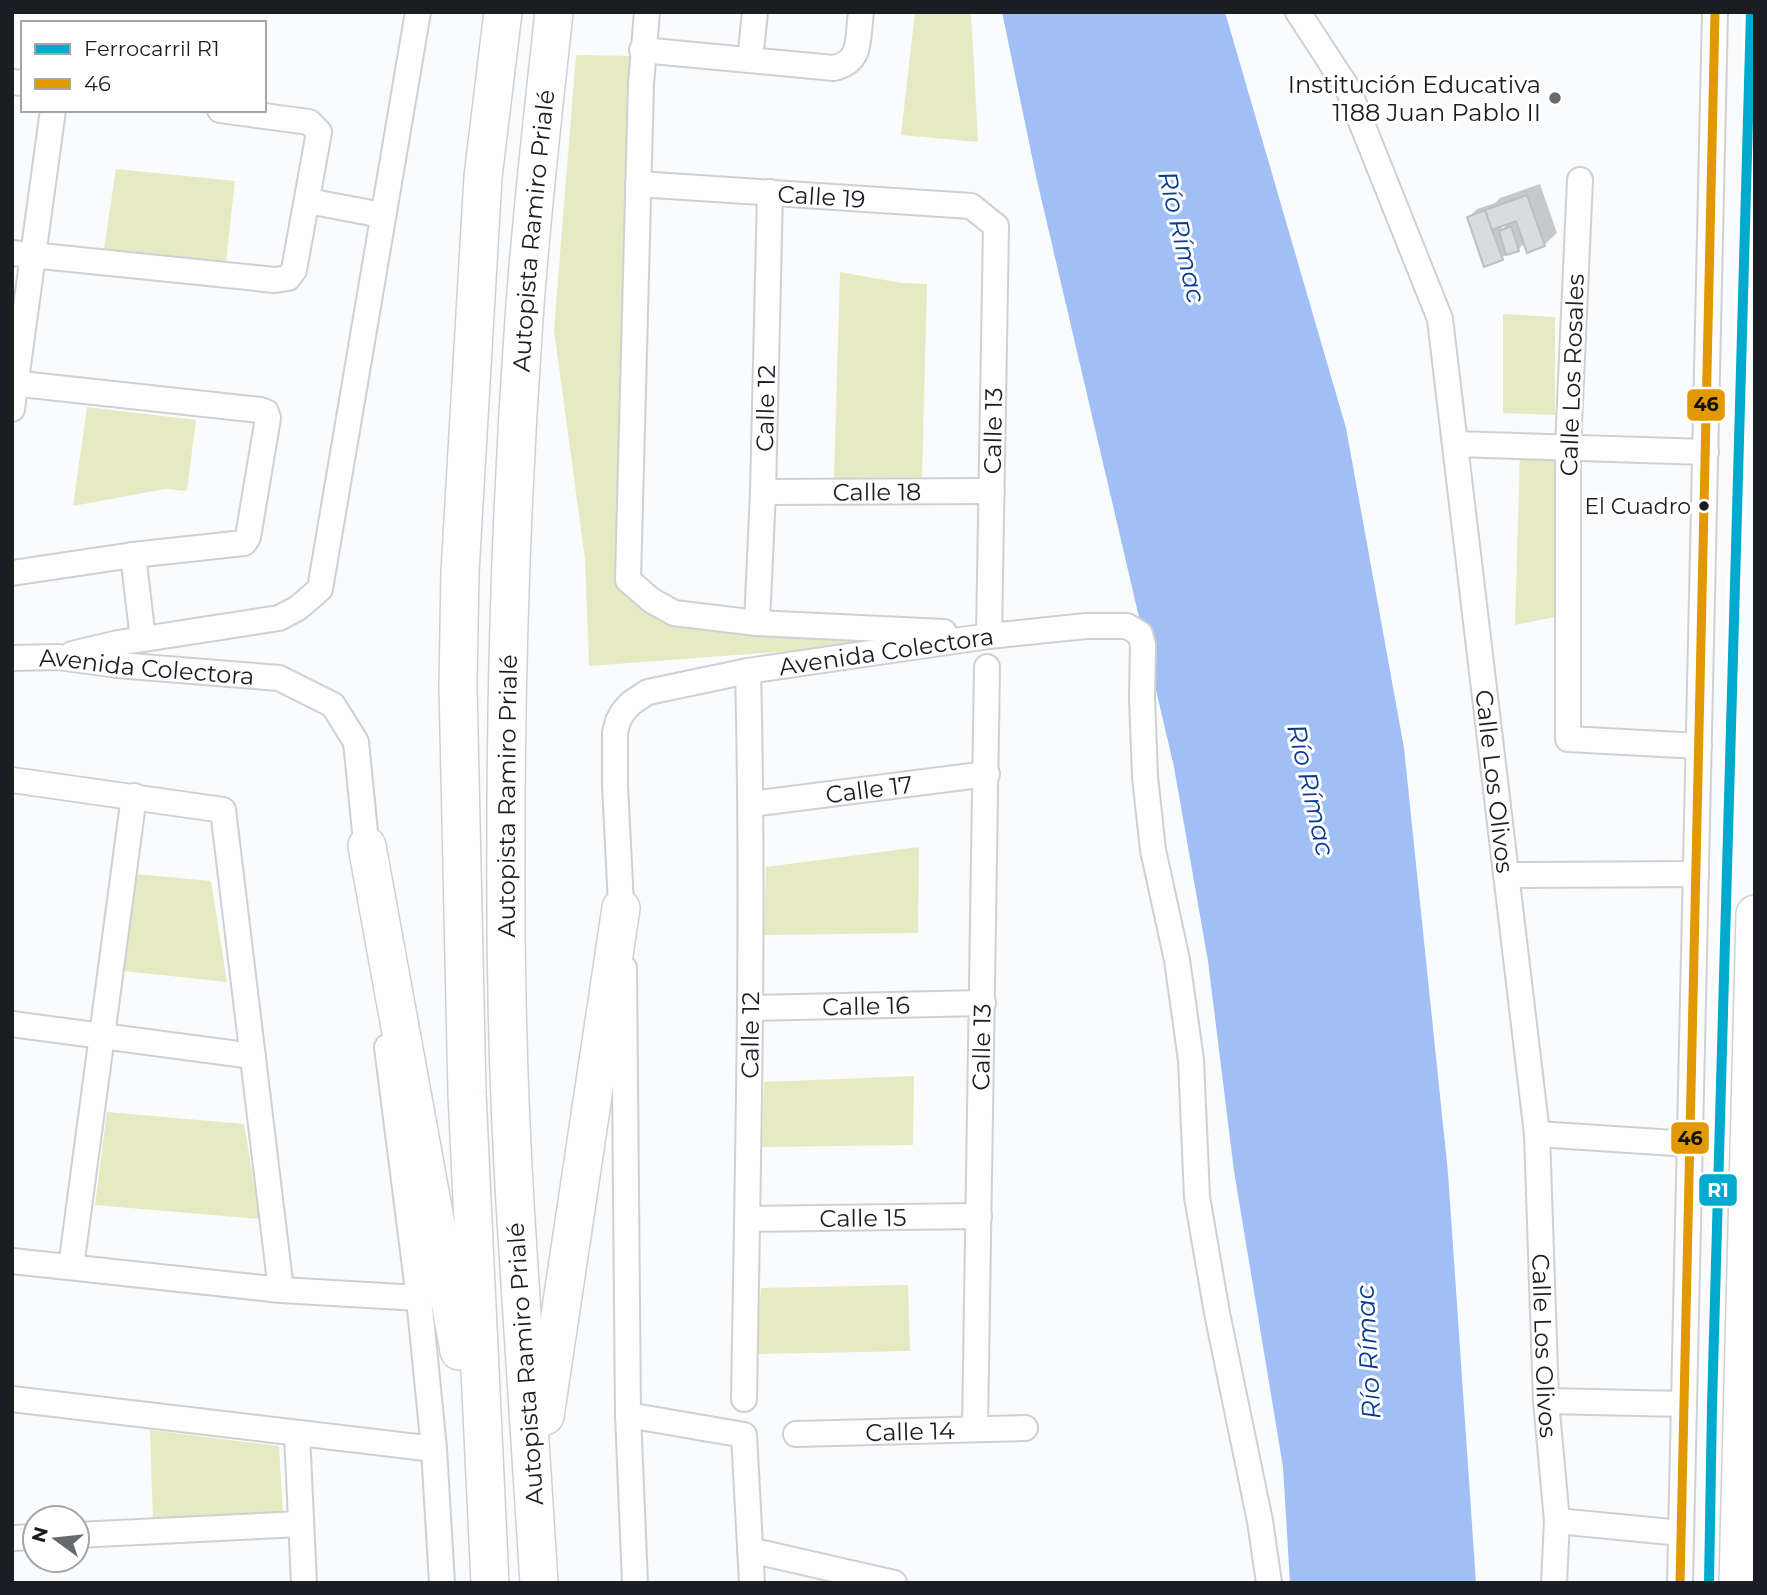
<svg xmlns="http://www.w3.org/2000/svg" width="1767" height="1595" font-family="Montserrat,sans-serif">
	<style>
		.green { fill: #e5eac3 }
		.water { fill: #a0bff5 }
		.shadow { fill: #0003; fill-rule: evenodd }
		.building { fill: #d9dbde; stroke: #bcbec1; stroke-width: 2 }
		.lines { fill: none; stroke-linecap: round; stroke-linejoin: round }
		.minor-casing { stroke: #ced0d2; stroke-width: 28 }
		.highway-casing { stroke: #ced0d2; stroke-width: 40 }
		.minor { stroke: #fefeff; stroke-width: 24 }
		.highway { stroke: #fefeff; stroke-width: 37 }
		.bus-1-casing { stroke: #fff; stroke-width: 14 }
		.bus-1 { stroke: #e19803; stroke-width: 9 }
		.rail-1-casing { stroke: #fff; stroke-width: 16 }
		.rail-1 { stroke: #00a9ce; stroke-width: 10 }
		.poi-dot { fill: #686b6e; stroke: #fff; stroke-width: 2.5 }
		.bus-dot { fill: #1a1d21; stroke: #fff; stroke-width: 2.5 }
		.labels { text-anchor: middle; dominant-baseline: central; stroke-width: 6; stroke-linejoin: round; paint-order: stroke }
		.bus-label { font-size: 22px; fill: #1a1d21; stroke: #fff; text-anchor: end }
		.poi-label { font-size: 24px; fill: #1a1d21; stroke: #fff; text-anchor: end }
		.street-label { font-size: 24px; fill: #1a1d21; stroke: #fff }
		.water-label { font-size: 26px; font-style: italic; fill: #0a3b92; stroke: #fff }
		.line-badge { stroke: #fff; stroke-width: 2.5 }
		.badge-label { font-size: 19px; text-anchor: middle; font-weight: bold; fill: #fff }
		.pale-badge-label { font-size: 19px; text-anchor: middle; font-weight: bold; fill: #111 }
	</style>
	<rect width="100%" height="100%" fill="#f9fbfd"/>
	<path class="green" d="M915,12H971L978,142L901,135Z
		M576,55L633,56L618,549L646,604L898,643L589,666L585,559L554,330Z
		M116,169L235,181L226,261L104,249Z
		M840,272L901,283L927,284L922,477L834,478Z
		M1503,314L1555,317V415L1503,413Z
		M87,407L196,420L187,491L165,489L73,506Z
		M1520,453L1558,454L1555,617L1515,625Z
		M919,847L918,933L764,935L766,867Z
		M136,874L211,881L227,982L124,971Z
		M914,1076L913,1145L762,1147L764,1082Z
		M107,1112L244,1124L260,1219L95,1205Z
		M908,1285L910,1351L756,1354L761,1288Z
		M150,1430L279,1446L283,1514L153,1521Z"/>
	<path class="water" d="M1002,12H1225L1346,428L1404,748L1448,1173L1476,1583H1290L1283,1467L1234,1171L1208,961L1174,767L1036,176Z"/>
	<path class="shadow" d="M1540,184L1557,233L1544,245L1525,242L1518,250L1507,253L1502,258L1469,217L1477,209L1495,203L1500,198ZM1510,221L1502,230L1501,225Z"/>
	<path class="building" d="M1527,195L1545,246L1527,253L1516,221L1492,230L1485,210Z
		M1485,210L1503,260L1484,267L1467,217Z
		M1511,226L1519,251L1506,255L1499,231Z"/>
	<g class="lines">
		<g class="minor-casing">
			<g id="minor">
				<path d="M647,12L641,84L628,580L651,600L674,613L757,623L944,632"/>
				<path id="s1" d="M1298,12L1348,89L1440,319L1537,1134L1546,1401L1557,1521L1554,1583"/>
				<path d="M642,50L834,68C863,61 857,39 861,12"/>
				<path d="M750,60L755,12"/>
				<path d="M12,82L23,83"/>
				<path d="M1580,180L1568,446V739L1699,746"/>
				<path id="s2" d="M638,184L971,206L996,226L989,636"/>
				<path d="M308,201L382,215"/>
				<path d="M12,253L275,280L288,278L294,270L319,132L309,122L220,110"/>
				<path d="M12,383L260,410L266,412L268,418L248,537L244,543L133,555L12,573"/>
				<path d="M12,409L53,110"/>
				<path d="M1455,444L1706,452"/>
				<path id="s3" d="M763,492L992,491"/>
				<path d="M133,555L143,639"/>
				<path id="s4" d="M757,623L763,492L770,192"/>
				<path d="M72,654L118,643L279,618L298,608L320,589L418,12"/>
				<path id="s5" d="M12,658L58,657L117,665L279,678L333,705L356,742L368,862"/>
				<path d="M12,780L223,810L281,1290"/>
				<path id="s6" d="M751,804L987,774"/>
				<path d="M1506,875L1696,874"/>
				<path id="s7" d="M622,924L615,785V733L618,721L623,712L631,703L648,692L748,671L989,636L1086,626H1127L1140,634L1143,645L1142,698L1145,777L1153,850L1177,960L1191,1060L1197,1197L1217,1313L1260,1521L1269,1583"/>
				<path d="M624,968L628,1415L635,1583"/>
				<path id="s8" d="M750,1008L983,1003"/>
				<path d="M12,1024L253,1056"/>
				<path d="M387,1047L419,1298L434,1449L442,1583"/>
				<path d="M1537,1134L1690,1144"/>
				<path id="s9" d="M747,1219L979,1216"/>
				<path d="M12,1261L281,1290L419,1298"/>
				<path d="M71,1267L134,796"/>
				<path d="M12,1399L434,1449"/>
				<path id="s10" d="M744,1399C748,1156 754,914 748,671"/>
				<path d="M1546,1401L1684,1404"/>
				<path d="M628,1415L744,1435L752,1583"/>
				<path id="s11" d="M975,1429L987,667"/>
				<path d="M297,1434L304,1583"/>
				<path id="s12" d="M796,1434L1025,1428"/>
				<path d="M1557,1521L1681,1533"/>
				<path d="M77,1535L301,1524"/>
				<path d="M12,1538L35,1537"/>
				<path d="M750,1550L894,1583"/>
				<path d="M1680,1583L1715,12"/>
			</g>
		</g>
		<g class="highway-casing">
			<g id="highway">
				<path d="M367,846L459,1351"/>
				<path d="M545,1416L621,908"/>
				<path d="M490,1583L467,1093L458,685L460,572L483,177L503,12"/>
				<path id="s13" d="M539,1583C532,1462 523,1341 516,1220C508,1091 505,961 506,833C506,661 512,490 524,319C531,217 543,114 554,12"/>
				<path d="M1738,1583L1755,914"/>
			</g>
		</g>
		<use href="#minor" class="minor"/>
		<use href="#highway" class="highway"/>
		<g class="bus-1-casing">
			<path id="bus-1" d="M1680,1583L1715,12"/>
		</g>
		<use href="#bus-1" class="bus-1"/>
		<g class="rail-1-casing">
			<path id="rail-1" d="M1709,1583L1712,1406L1751,12"/>
		</g>
		<use href="#rail-1" class="rail-1"/>
	</g>
	<circle class="poi-dot" cx="1555" cy="98" r="7"/>
	<circle class="bus-dot" cx="1704" cy="506" r="6"/>
	<g class="labels">
		<g class="bus-label">
			<text x="1691" y="506">El Cuadro</text>
		</g>
		<g class="poi-label">
			<text x="1541" y="84">Institución Educativa<tspan x="1541" dy="28">1188 Juan Pablo II</tspan></text>
		</g>
		<g class="street-label">
			<text stroke="none"><textPath href="#s2" startOffset="184">Calle 19</textPath></text>
			<text stroke="none"><textPath href="#s13" startOffset="1354">Autopista Ramiro Prialé</textPath></text>
			<text transform="translate(1572 375) rotate(-88)">Calle Los Rosales</text>
			<text stroke="none"><textPath href="#s4" startOffset="215">Calle 12</textPath></text>
			<text transform="translate(993 431) rotate(-89)">Calle 13</text>
			<text stroke="none"><textPath href="#s3" startOffset="114">Calle 18</textPath></text>
			<text stroke="none"><textPath href="#s7" startOffset="488">Avenida Colectora</textPath></text>
			<text stroke="none"><textPath href="#s5" startOffset="135">Avenida Colectora</textPath></text>
			<text stroke="none"><textPath href="#s1" startOffset="805">Calle Los Olivos</textPath></text>
			<text stroke="none"><textPath href="#s6" startOffset="119">Calle 17</textPath></text>
			<text stroke="none"><textPath href="#s13" startOffset="788">Autopista Ramiro Prialé</textPath></text>
			<text stroke="none"><textPath href="#s8" startOffset="116">Calle 16</textPath></text>
			<text stroke="none"><textPath href="#s10" startOffset="364">Calle 12</textPath></text>
			<text stroke="none"><textPath href="#s11" startOffset="382">Calle 13</textPath></text>
			<text stroke="none"><textPath href="#s9" startOffset="116">Calle 15</textPath></text>
			<text stroke="none"><textPath href="#s1" startOffset="1372">Calle Los Olivos</textPath></text>
			<text transform="translate(525 1364) rotate(-94)">Autopista Ramiro Prialé</text>
			<text stroke="none"><textPath href="#s12" startOffset="114">Calle 14</textPath></text>
		</g>
		<g class="water-label">
			<text transform="translate(1182 237) rotate(77)">Río Rímac</text>
			<text transform="translate(1311 790) rotate(77)">Río Rímac</text>
			<text transform="translate(1368 1352) rotate(-93)">Río Rímac</text>
		</g>
	</g>
	<g class="line-badge">
		<rect x="1686" y="388" width="40" height="34" rx="7" fill="#e19803"/>
		<rect x="1670" y="1121" width="40" height="34" rx="7" fill="#e19803"/>
		<rect x="1698" y="1173" width="40" height="34" rx="7" fill="#00a9ce"/>
	</g>
	<g class="badge-label">
		<text x="1718" y="1197">R1</text>
	</g>
	<g class="pale-badge-label">
		<text x="1706" y="411">46</text>
		<text x="1690" y="1145">46</text>
	</g>
	<rect width="1767" height="1595" fill="none" stroke="#1a1d21" stroke-width="28"/>
	<rect x="21" y="21" width="245" height="91" fill="#ffffff" stroke="#a3a5a6" stroke-width="2"/>
	<rect x="35" y="44" width="35" height="10" fill="#00a9ce" stroke="#a3a5a6" stroke-width="2"/>
	<text x="84" y="56" font-size="21" fill="#1a1d21">Ferrocarril R1</text>
	<rect x="35" y="79" width="35" height="10" fill="#e19803" stroke="#a3a5a6" stroke-width="2"/>
	<text x="84" y="91" font-size="21" fill="#1a1d21">46</text>
	<g transform="translate(56 1539) rotate(285)"><circle r="33" fill="#ffffff" stroke="#a3a5a6" stroke-width="2"/>
	<path d="M0-5L12 26L0 18L-12 26Z" fill="#686b6e"/>
	<text y="-10" font-size="19" font-weight="bold" text-anchor="middle" fill="#1a1d21">N</text>
	</g>
</svg>
